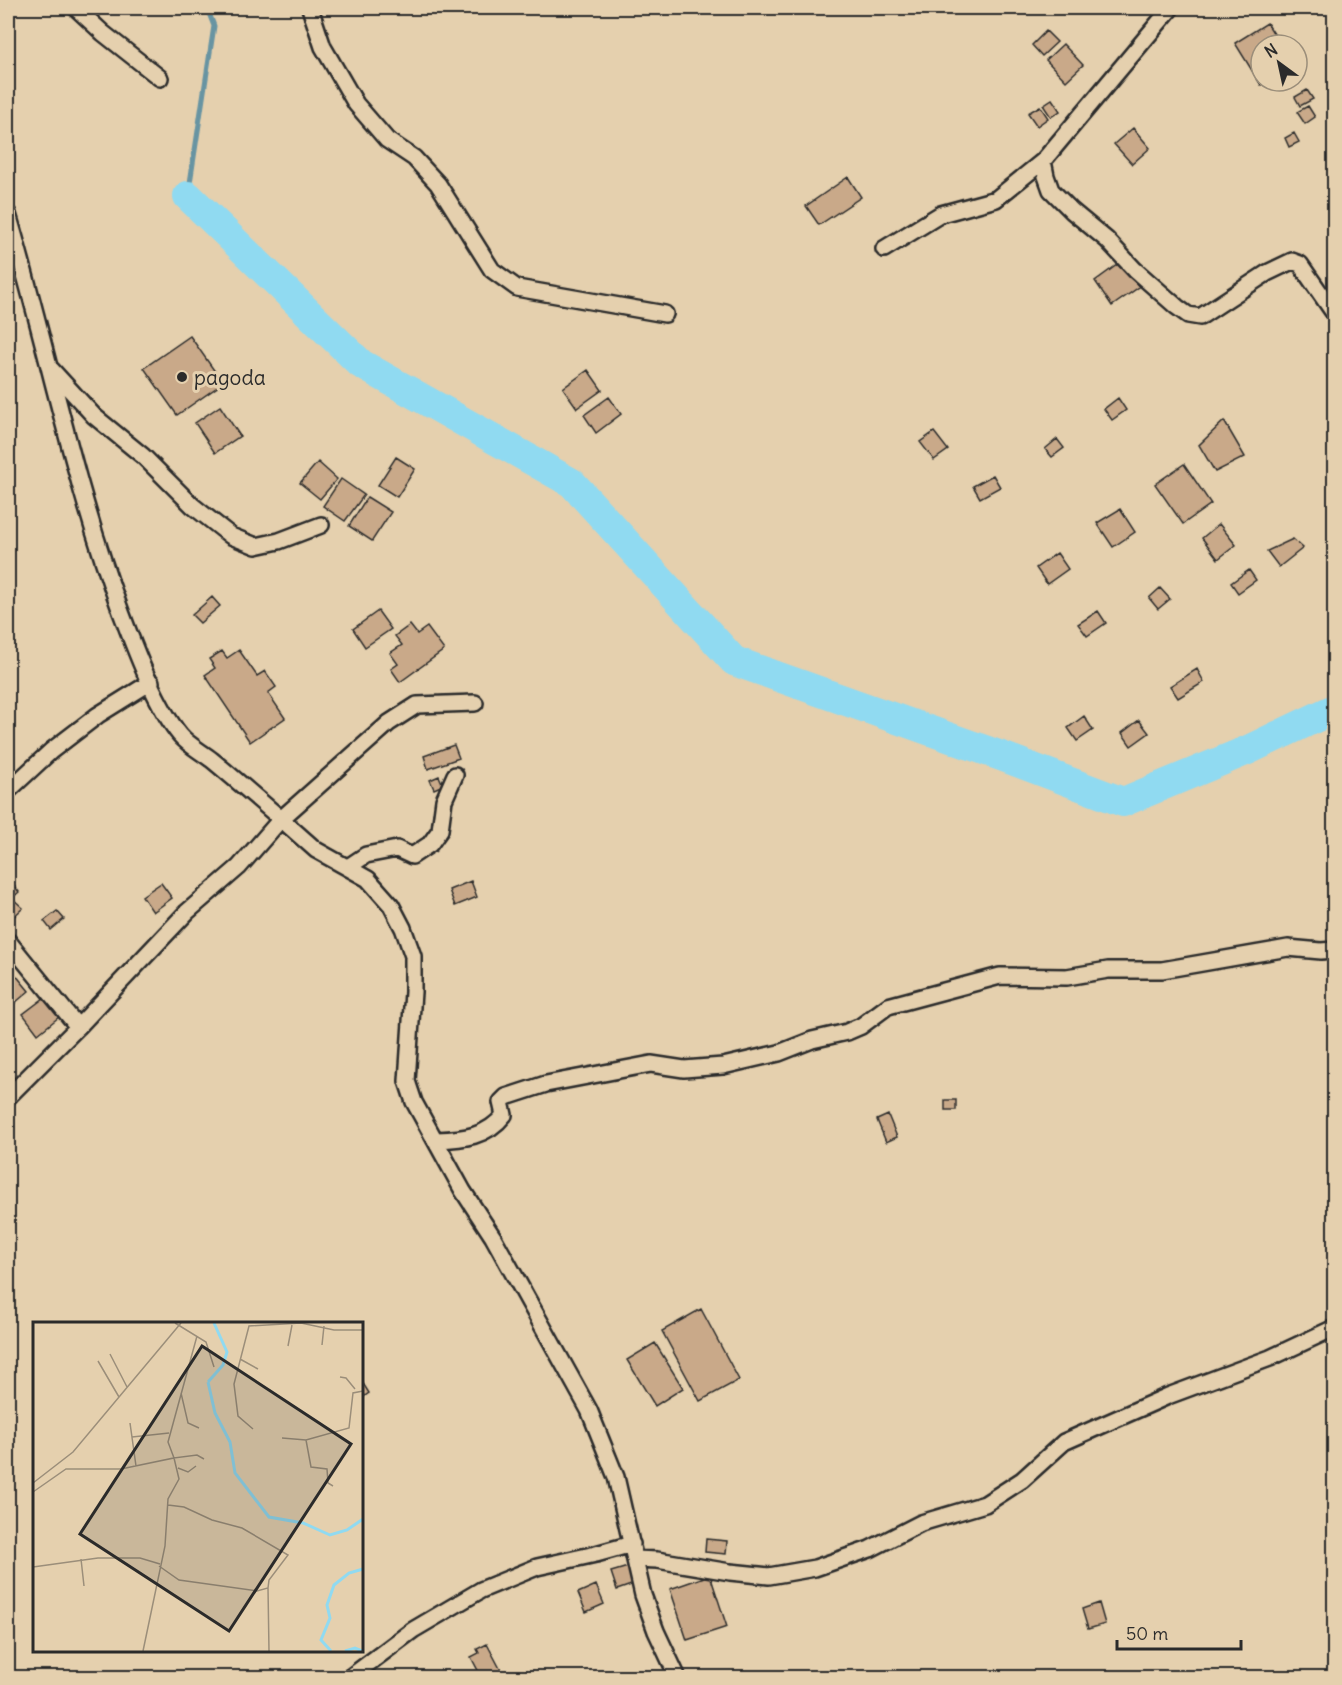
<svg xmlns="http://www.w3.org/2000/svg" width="1342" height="1685" font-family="Delius,sans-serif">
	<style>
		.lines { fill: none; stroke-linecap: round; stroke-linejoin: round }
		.stream { stroke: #6894a2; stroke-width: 5 }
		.river { stroke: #90daf1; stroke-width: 30 }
		.building { fill: #c9a989; stroke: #2b2b2b; stroke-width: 1.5 }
		.minor-casing { stroke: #2b2b2b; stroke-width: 20 }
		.minor { stroke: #e5d0ae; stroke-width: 15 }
		.poi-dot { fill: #2b2b2b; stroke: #e5d0ae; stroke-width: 2 }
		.labels { text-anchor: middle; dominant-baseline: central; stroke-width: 6; stroke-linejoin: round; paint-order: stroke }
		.poi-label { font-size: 21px; fill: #2b2b2b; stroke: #e5d0ae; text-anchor: start }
		.inset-river { fill: none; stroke: #90daf1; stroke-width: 3 }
		.inset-road { fill: none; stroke: #9b8e7a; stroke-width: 1.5 }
		.view { fill: #2b2b2b; fill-opacity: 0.15; stroke: #2b2b2b; stroke-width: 3 }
		.inset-edge { fill: none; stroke: #2b2b2b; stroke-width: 3 }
	</style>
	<rect width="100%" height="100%" fill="#e5d0ae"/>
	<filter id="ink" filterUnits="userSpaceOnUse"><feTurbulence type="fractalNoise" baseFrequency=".0167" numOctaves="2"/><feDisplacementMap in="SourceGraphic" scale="12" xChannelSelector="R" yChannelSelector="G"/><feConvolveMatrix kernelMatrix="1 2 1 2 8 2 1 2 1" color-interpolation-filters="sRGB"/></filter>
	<g filter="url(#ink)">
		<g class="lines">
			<path class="stream" d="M188,196L214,26L207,8"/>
			<path class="river" d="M188,196L361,364L572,483L734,661L1004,757L1123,802L1248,750L1334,709"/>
		</g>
		<path class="building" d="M1267,23L1281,45H1261V81H1268L1261,85L1235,43Z
			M1046,31L1057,42L1042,56L1032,45Z
			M1063,44L1083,65L1066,81L1046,60Z
			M1307,90L1313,99L1300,106L1295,97Z
			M1052,99L1060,111L1051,117L1043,105Z
			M1040,106L1048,118L1037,126L1028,113Z
			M1308,106L1315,117L1305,124L1297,112Z
			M1133,128L1150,148L1132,164L1114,144Z
			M1294,133L1299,142L1289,147L1285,138Z
			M848,177L861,197L819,225L806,206Z
			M1121,262L1139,287L1112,306L1095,281Z
			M190,336L223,383L177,415L144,368Z
			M588,370L602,390L577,408L563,388Z
			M609,397L621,414L596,433L584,415Z
			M1118,398L1126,410L1112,420L1104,409Z
			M220,406L240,436L215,453L195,423Z
			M1224,421L1245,457L1215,472L1199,445Z
			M934,432L948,450L934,460L920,442Z
			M1057,439L1064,448L1052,457L1045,449Z
			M396,457L415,469L397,497L378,485Z
			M318,462L337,479L320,499L300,483Z
			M1184,464L1211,504L1183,524L1155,484Z
			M993,475L1000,487L980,498L973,486Z
			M341,479L364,495L345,521L323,506Z
			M367,497L391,512L372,541L349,526Z
			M1120,509L1135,532L1113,547L1097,523Z
			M1219,524L1236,545L1218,559L1202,538Z
			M1293,539L1303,548L1279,567L1267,551Z
			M1057,553L1068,569L1047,584L1036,568Z
			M1249,570L1256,580L1238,593L1231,583Z
			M1160,588L1170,599L1158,609L1149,598Z
			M212,597L220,606L200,623L192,615Z
			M378,611L391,629L365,647L353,629Z
			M1098,611L1106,623L1087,636L1078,624Z
			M410,625L417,634L427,627L444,650L400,682L391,669L398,664L390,653L402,645L395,636Z
			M239,650L257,676L265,671L276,687L268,693L285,718L250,742L205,675L215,668L209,659L222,651L227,658Z
			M1197,669L1204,682L1178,698L1170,686Z
			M1084,716L1093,730L1077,741L1068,728Z
			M1139,720L1149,733L1131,746L1122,733Z
			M454,745L459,758L428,769L424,756Z
			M439,776L443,785L434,789L430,780Z
			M10,881L19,892L9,901L8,883Z
			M471,881L477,897L455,906L449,890Z
			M161,883L172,898L153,912L142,896Z
			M12,898L23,908L11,919L8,915V902Z
			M57,911L64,919L51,930L44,921Z
			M10,968L29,991L15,1003L8,994V970Z
			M44,998L59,1017L38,1034L23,1014Z
			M945,1100H956V1110H945Z
			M888,1115L897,1137L886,1142L877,1120Z
			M701,1309L739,1380L700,1401L662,1331Z
			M655,1343L683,1388L655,1406L627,1360Z
			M362,1382L369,1393L362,1398Z
			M706,1539L727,1541L726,1554L705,1552Z
			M628,1567L634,1584L617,1590L611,1572Z
			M710,1575L727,1627L687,1640L670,1589Z
			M596,1585L604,1604L586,1612L578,1593Z
			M1099,1603L1105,1624L1088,1629L1082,1609Z
			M487,1644L505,1678H482L471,1657L479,1653L477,1649Z"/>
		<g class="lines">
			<g class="minor-casing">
				<path id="minor" d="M76,8L103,33L160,78
					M310,8L323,47L356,104L387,140L414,158L438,184L492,270L517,288L665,314
					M1043,161L1046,176L1051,190L1072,211L1107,240L1135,270L1177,307L1188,315L1200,317L1267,273L1292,261L1300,264L1334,313
					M8,214C47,346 73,482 121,612C135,649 155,704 180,735C188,745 202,752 212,760C235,779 258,799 281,819L389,723L417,705L475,703
					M884,249L941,214L996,199L1043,161L1171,8
					M51,369L94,416L143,456L193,506L231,536L256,546L279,541L321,525
					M8,791L51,751L98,715L151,682
					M348,867L366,855L397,849L412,856L430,844L440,830L444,800L455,775
					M8,941L78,1027
					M8,1097L78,1027L187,912L239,867L281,819L316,850L368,879L391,905L403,928L413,956V992L407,1081L414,1102L463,1191L493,1237L589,1410L616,1477L643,1595L656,1631L678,1678
					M437,1140C463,1139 487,1137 504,1115L501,1102L506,1097L546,1084L651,1064L684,1069L723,1066L779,1053L812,1040L847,1032L861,1026L888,1006L1000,976L1067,977L1108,970H1162L1288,948L1321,951L1334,950
					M635,1559L657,1560L730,1572L769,1576L815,1568L870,1549L921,1523L985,1504L1022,1480L1064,1442L1168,1396L1270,1358L1334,1328
					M349,1678L413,1630L481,1590L537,1567L596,1554L632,1544"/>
			</g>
			<use href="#minor" class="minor"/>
		</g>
	</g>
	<circle class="poi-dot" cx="182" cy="377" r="6"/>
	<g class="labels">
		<g class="poi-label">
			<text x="194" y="377">pagoda</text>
		</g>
	</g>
	<g transform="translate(33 1322)">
		<rect width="330" height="330" fill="#e5d0ae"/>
		<path class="inset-river" d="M175,60L190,43L194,30L181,1M175,60L182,91L197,120L202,151L236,195L270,201L297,213L314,208L330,197M298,329L288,318L297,296L294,283L301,263L316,251L330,247M312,329L322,326L329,329"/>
		<path class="inset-road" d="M142,1L173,20L181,45M164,14L135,120L141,136L164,133L171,137M289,23L291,4M255,24L259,3M77,32L94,65M207,37L225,47M65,39L86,75M307,55L313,56L322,67M148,71L155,101L166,106M97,101L103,144M220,107L205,94L201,62L216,4L268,1L301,8H330M99,115L136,111M249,116L273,118L316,106L320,71L330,69M273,118L278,145L294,147L295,161L300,164M145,146L155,150L163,144M0,161L40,130L148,1M0,170L33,147H88L141,136L146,157L135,177L132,224L110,329M48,237L51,264M126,244L146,258L224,269L235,266L236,258L255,233L209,206L179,198L151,185L135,183M0,245L65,236H107L127,242M235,266L236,329"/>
		<path class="view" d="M169,24L318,122L196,309L47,212Z"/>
		<rect width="330" height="330" class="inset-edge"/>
	</g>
	<rect width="1342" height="1685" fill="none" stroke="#e5d0ae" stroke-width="30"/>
	<rect x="15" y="15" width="1312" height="1655" fill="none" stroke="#2b2b2b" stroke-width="2" filter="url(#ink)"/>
	<g transform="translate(1279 63) rotate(327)"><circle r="28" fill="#e5d0ae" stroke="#9b8e7a" stroke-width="1.5"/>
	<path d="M0-4.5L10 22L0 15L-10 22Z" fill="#2b2b2b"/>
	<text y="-9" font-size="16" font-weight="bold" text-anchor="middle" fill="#2b2b2b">N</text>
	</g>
	<path d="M1117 1640v9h124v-9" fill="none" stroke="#2b2b2b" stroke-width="3"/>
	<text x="1126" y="1640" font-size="18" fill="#2b2b2b" stroke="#e5d0ae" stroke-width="4.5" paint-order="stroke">50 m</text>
</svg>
